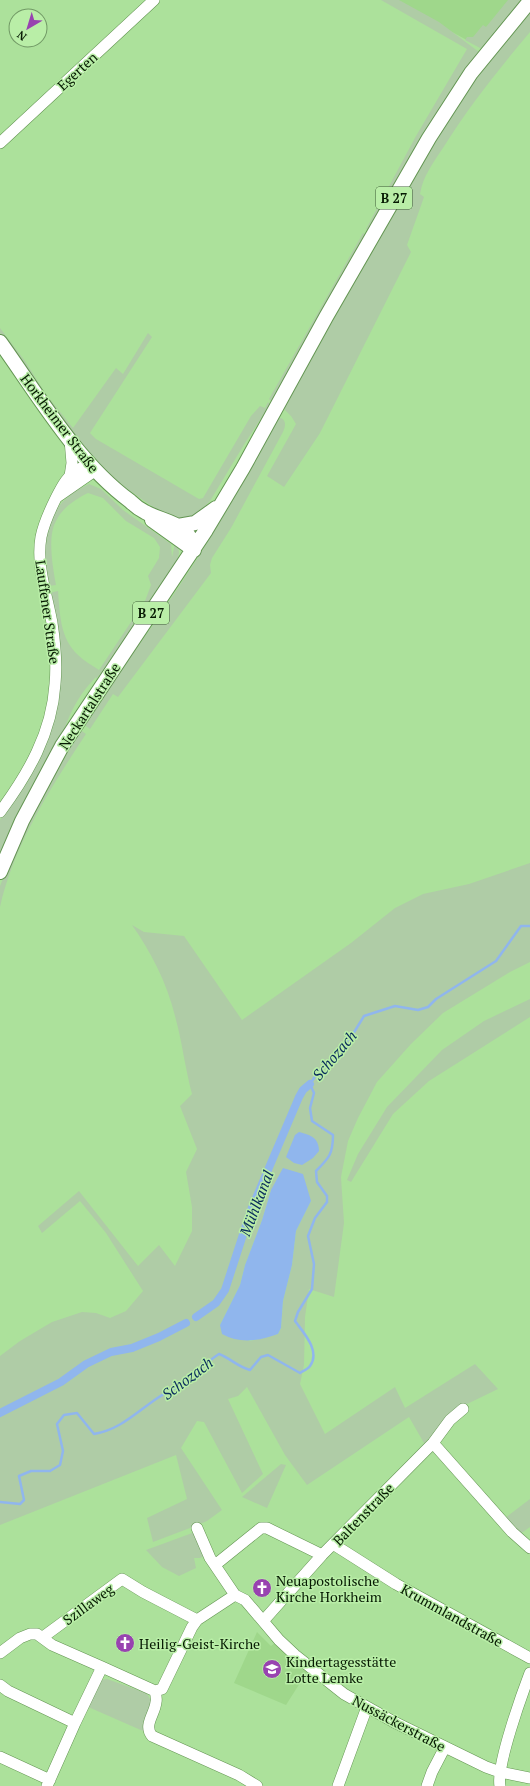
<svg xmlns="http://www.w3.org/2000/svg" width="530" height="1786" font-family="'PT Serif',serif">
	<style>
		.built { fill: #9fd78b }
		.green { fill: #afcca6; fill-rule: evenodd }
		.water { fill: #90b6ed }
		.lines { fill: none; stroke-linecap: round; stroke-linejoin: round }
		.stream { stroke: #90b6ed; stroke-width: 2.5 }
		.canal { stroke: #90b6ed; stroke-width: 8 }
		.minor-casing { stroke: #639552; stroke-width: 12 }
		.major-casing { stroke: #639552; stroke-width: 16 }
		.minor { stroke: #fff; stroke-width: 11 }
		.major { stroke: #fff; stroke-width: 14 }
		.labels { text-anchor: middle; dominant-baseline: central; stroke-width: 3; stroke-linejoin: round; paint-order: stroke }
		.shield { fill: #b9eea7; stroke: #3c5a34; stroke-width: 1 }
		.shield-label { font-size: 13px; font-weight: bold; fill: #061a02 }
		.street-label { font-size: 14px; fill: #061a02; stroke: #b9eea7 }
		.poi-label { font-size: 14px; fill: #061a02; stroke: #b9eea7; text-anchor: start }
		.water-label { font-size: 15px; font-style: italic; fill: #082b5c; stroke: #b9eea7 }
	</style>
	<rect width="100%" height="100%" fill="#ace19b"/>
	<path class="built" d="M394,0H525L483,49Z
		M257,1632L271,1646L275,1643L307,1672L286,1705L234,1683Z"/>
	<path class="green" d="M381,0H399L439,22L479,52L369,231L366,229L416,136L467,49Z
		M508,0H521L482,49L465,40L467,37H473L483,25L486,27Z
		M530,7V32C499,69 469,106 443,148C433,163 423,176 420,194L424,197L407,245L411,252L320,433L284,487L267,476L296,424L291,416L284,409V403L453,108Z
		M363,233L366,235L271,401L269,399Z
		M0,328L25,361L45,393L73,428L116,368L123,374L148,333L152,337L90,433L96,439L199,499L203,498L251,416L260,406L265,408L268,402L270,405L245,443L210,501L193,520L169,518L117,482L94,459L45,398L0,334Z
		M281,418C287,421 285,427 283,432L231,528L212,558L210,565L211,573L118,697L113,694L90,729L83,724C126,662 172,601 211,536C234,499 253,460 274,421Z
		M89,484L101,489L123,510L171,544L172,557L175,544L178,546L179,553L176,565L113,659L96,679V677C82,691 71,709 65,728L34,784L0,857V820L28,781L37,764L43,753L55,712L49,593L58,591C60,615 60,638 78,655C84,661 92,665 99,670L145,601L151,585L148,576L159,558L160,547L154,538L126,521L103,498L88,493C76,499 62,508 56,521C47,537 53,568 56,585L48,586C40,541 44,504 89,484Z
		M79,729L86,734C51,787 14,845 0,907V886L19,839Z
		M530,863V962L510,972L443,1013L411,1044L377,1082L358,1118L348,1141L341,1177L344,1223L334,1297L309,1289L305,1317L304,1365L300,1384L325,1434L395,1387L405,1408L475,1364L498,1389L465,1405L424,1443L409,1417L307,1485L285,1455L247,1387L238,1396L228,1399L263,1474L242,1493L204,1422L197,1421L181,1448L222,1510L207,1521L190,1528L153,1542L147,1518L187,1499L176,1455L0,1525V1356L20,1341L52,1322L82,1312L96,1313L110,1318L126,1311L143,1291L106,1233L80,1201L42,1233L38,1226L79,1191L138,1266L159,1245L175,1266L192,1231V1207L186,1172L197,1149L180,1106L192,1094C185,1068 182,1041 175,1016C167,983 151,952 132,925L144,932L184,936L242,1020L351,943L395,908L423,894L469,884ZM271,1190L311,1201L296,1231L292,1265L283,1301L281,1328L278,1334L250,1341L220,1325L240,1285L245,1265L262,1220Z
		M530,999V1017L429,1081L393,1114L351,1182L347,1180L358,1154L387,1107L442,1050L484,1021Z
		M281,1464L286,1465L267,1508L242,1497Z
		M530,1499V1527L520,1534L505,1518Z
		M195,1532L206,1555L200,1558H194L196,1568L179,1576L162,1567L146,1550Z
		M107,1679L146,1693C157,1705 147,1718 143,1731L86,1706L97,1681Z"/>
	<path class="water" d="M299,1132C311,1135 319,1138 319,1151L313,1158L302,1165L294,1163L286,1157L295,1135Z
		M283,1168L303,1174L311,1201L296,1231L292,1265L283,1301L281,1328L278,1334C259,1341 240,1344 222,1334L220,1325L240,1285L245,1265L262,1220L271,1190Z"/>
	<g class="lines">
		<path class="stream" d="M0,1502L20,1504L24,1500L19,1476L31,1471H50L60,1465L63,1451L57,1424L64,1415L77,1413L94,1434C119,1430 136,1413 156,1399C164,1393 174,1389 183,1383C195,1374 205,1363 219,1354C230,1358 238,1367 250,1370L261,1357L268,1355L300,1373C303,1371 308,1369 310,1366C321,1351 303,1332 295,1321L298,1312L312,1289L314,1264L308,1236L315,1218L327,1202V1196L317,1182L316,1171C329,1158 333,1154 333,1135L312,1121L310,1108L314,1093L310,1084L316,1075L353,1034L364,1016L395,1006L418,1010L428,1007L436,999L496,961L521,926H530"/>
		<path class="canal" d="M196,1317L216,1303L225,1290L251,1210L299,1097L303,1090L310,1084
			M0,1413L61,1382L86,1364L111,1352L132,1348L159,1337L186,1323"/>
		<g class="minor-casing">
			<path id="minor" d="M0,143L154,0
				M70,476L72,463L70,440
				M57,497L96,470
				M0,812C28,774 52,733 55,684C57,664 55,643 52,623C47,595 36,566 41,537C44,522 50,510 56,498C62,486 68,474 81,468L96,470
				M433,1443L512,1532L530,1548
				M197,1528L210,1558L235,1595L245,1600L279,1640L295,1655L344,1694L394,1722L486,1767L500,1772L530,1778
				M333,1544L396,1584L530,1658
				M215,1565L261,1528H267L322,1555
				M264,1620L322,1555L433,1443L450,1420L463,1409
				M43,1637L122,1579L143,1592L197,1620
				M0,1653L20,1638L30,1634H37L52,1645L102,1667
				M0,1685L8,1691L75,1723
				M155,1691C156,1695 157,1699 156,1702C155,1714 143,1725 152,1736L239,1775L257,1786
				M0,1757L50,1780
				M47,1786L75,1723L102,1667L155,1691L162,1689L192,1627L197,1620L235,1595
				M338,1786L367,1707
				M427,1786L432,1772L445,1747
				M500,1786C496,1766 522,1694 530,1673"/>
		</g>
		<g class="major-casing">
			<path id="major" d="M0,342C38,395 77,462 130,501C134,505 139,509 145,512C165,523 190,522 194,550
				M152,520L194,550
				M178,526L195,523L216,508
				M0,872L22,821L62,746L206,530L243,468L326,317L429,138L471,73L530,1"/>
		</g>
		<use href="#minor" class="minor"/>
		<use href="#major" class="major"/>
	</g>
	<defs>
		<g id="church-disc" transform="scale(1)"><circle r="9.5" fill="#9843b0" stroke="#b9eea7"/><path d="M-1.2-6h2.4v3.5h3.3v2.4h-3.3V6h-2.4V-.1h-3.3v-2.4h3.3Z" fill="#fff"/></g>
		<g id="school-disc" transform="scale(1)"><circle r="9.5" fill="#9843b0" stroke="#b9eea7"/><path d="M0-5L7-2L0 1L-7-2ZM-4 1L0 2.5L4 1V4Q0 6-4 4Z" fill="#fff"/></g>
	</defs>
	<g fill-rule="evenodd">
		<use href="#church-disc" x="262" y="1588"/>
		<use href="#church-disc" x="125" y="1643"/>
		<use href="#school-disc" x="272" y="1669"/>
	</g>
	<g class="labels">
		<g class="shield">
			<rect x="376" y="187" width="36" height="22" rx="3"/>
			<rect x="133" y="602" width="36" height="22" rx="3"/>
		</g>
		<g class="shield-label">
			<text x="394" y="198">B 27</text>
			<text x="151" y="613">B 27</text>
		</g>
		<g class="street-label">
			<text transform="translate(77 71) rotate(-43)">Egerten</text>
			<text transform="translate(60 423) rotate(53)">Horkheimer Straße</text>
			<text transform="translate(48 612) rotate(82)">Lauffener Straße</text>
			<text transform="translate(89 706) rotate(-57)">Neckartalstraße</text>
			<text transform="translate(363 1514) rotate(-46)">Baltenstraße</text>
			<text transform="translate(88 1604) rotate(-36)">Szillaweg</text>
			<text transform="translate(452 1615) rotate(29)">Krummlandstraße</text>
			<text transform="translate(399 1723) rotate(28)">Nussäckerstraße</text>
		</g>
		<g class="poi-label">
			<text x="276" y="1580">Neuapostolische<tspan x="276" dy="16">Kirche Horkheim</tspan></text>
			<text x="139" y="1643">Heilig-Geist-Kirche</text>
			<text x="286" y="1661">Kindertagesstätte<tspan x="286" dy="16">Lotte Lemke</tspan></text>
		</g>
		<g class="water-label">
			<text transform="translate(334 1055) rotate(-50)">Schozach</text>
			<text transform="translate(256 1203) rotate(-69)">Mühlkanal</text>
			<text transform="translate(187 1378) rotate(-37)">Schozach</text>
		</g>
	</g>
	<g transform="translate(28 28) rotate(218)"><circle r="19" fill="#b9eea7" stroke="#719965"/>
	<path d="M0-3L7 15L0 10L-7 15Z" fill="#9843b0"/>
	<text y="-6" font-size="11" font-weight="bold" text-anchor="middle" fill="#061a02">N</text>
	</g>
</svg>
